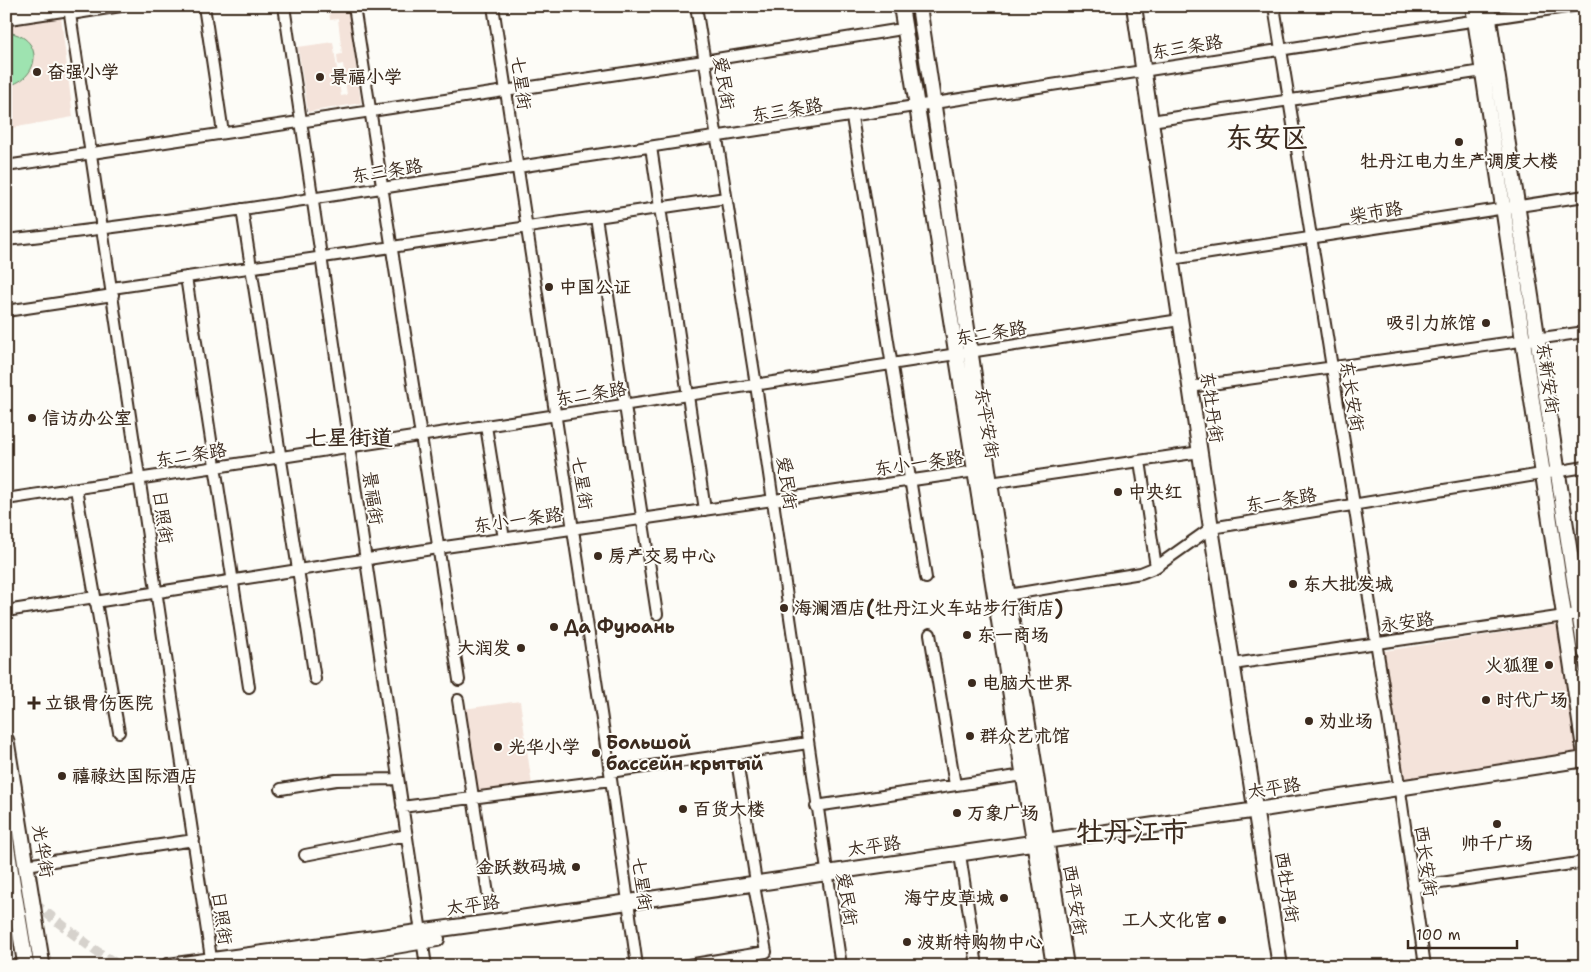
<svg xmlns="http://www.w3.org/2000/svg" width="1591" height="972" font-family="'Shantell Sans','LXGW WenKai TC',sans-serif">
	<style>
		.built { fill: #f4e3da }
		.park { fill: #9ee3b0; stroke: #6c8667 }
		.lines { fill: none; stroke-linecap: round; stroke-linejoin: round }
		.minor-tunnel { stroke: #d6d2cc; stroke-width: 10; stroke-dasharray: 10 5; stroke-linecap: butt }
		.minor-casing { stroke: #3b2a1e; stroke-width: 14 }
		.major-casing { stroke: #3b2a1e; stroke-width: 18 }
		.highway-casing { stroke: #3b2a1e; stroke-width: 19 }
		.minor { stroke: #fdfcf7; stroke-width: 10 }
		.major { stroke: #fdfcf7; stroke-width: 14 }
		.highway { stroke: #fdfcf7; stroke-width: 15 }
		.poi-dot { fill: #3b2a1e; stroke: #fdfcf7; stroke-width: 2 }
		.labels { text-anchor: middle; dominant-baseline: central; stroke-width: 4; stroke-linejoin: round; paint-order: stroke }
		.street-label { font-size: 18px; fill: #3b2a1e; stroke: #fdfcf7 }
		.poi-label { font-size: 18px; font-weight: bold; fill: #3b2a1e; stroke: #fdfcf7; text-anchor: start }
		.district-label { font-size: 22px; font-weight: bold; fill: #3b2a1e; stroke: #fdfcf7 }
		.town-label { font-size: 28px; font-weight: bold; fill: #3b2a1e; stroke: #fdfcf7 }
	</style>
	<rect width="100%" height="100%" fill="#fdfcf7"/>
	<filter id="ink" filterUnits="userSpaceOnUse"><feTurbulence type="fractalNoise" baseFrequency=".02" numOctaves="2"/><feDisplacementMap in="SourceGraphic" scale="10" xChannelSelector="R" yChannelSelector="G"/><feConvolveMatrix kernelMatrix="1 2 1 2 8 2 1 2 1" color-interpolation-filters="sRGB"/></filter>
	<g filter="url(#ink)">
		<path class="built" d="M348,6L361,103L308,112L298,47L333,42L341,96L347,95L343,64L338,65L337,55L342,54L338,19L330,20L329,8Z
			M61,17L73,117L6,129V27Z
			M1560,624L1581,756L1404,780L1384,651Z
			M520,701L532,785L476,793L464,709Z"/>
		<path class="park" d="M12,33C46,41 38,81 6,86V34Z"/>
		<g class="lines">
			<path class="minor-tunnel" d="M10,885L96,951L120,966"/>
			<g class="minor-casing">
				<path id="minor" d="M204,6L223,133
					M284,6L426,966
					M354,6L459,680
					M493,6L610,772L637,966
					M696,6L756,385L841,966
					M1274,6L1400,791L1425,966
					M70,14L212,965
					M71,14L121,6
					M852,117L926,578
					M1151,121L1483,71
					M651,147L705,510
					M6,166L704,61L896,30
					M242,209L315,679
					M596,217L657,614
					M6,240C178,221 348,193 518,167C870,114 1221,57 1573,6
					M1171,259L1585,196
					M186,277L249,687
					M112,288L726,198
					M6,311L113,295
					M1190,387L1585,332
					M486,426L504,539
					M1140,461L1156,567
					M990,483L1200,452
					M76,489L119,732
					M6,499L1180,320
					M1001,596L1141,573L1156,567L1211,528L1585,467
					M95,602L438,548L976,471
					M6,611L95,597
					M930,634L955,785
					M1233,664L1585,613
					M458,700L488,894
					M736,754L756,882
					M610,772L808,743
					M281,789L336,780L398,779
					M816,806L1024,775
					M402,807L611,780
					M305,855L407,835
					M961,861L977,966
					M26,865L194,840
					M1413,887L1585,862
					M233,966L291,957
					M682,966L766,952L755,891"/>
			</g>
			<g class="major-casing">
				<path id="major" d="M901,6L1054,966
					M919,6L990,483L1066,966
					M1134,6L1211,528L1280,966
					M1473,6L1585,755
					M1487,6L1585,652
					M168,966L492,922L1257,810L1585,759
					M277,966L437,939"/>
			</g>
			<g class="highway-casing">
				<path id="highway" d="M6,17L79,6
					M6,741L42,966
					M6,844L26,966"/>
			</g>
			<use href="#minor" class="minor"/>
			<use href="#major" class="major"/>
			<use href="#highway" class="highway"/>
		</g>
	</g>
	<g class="poi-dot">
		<circle cx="37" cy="72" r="5"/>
		<circle cx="320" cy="77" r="5"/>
		<circle cx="1459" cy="142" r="5"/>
		<circle cx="549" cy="287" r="5"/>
		<circle cx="1486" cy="323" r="5"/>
		<circle cx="32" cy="418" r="5"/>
		<circle cx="1118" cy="492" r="5"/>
		<circle cx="598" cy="556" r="5"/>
		<circle cx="1293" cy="584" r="5"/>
		<circle cx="784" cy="608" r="5"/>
		<circle cx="554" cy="627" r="5"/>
		<circle cx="967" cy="635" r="5"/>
		<circle cx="521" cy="648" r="5"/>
		<circle cx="1549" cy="665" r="5"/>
		<circle cx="972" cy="683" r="5"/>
		<circle cx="1486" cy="700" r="5"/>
		<path d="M31.5 695.5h5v5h5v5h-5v5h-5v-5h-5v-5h5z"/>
		<circle cx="1309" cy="721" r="5"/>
		<circle cx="970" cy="736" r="5"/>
		<circle cx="498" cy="747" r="5"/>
		<circle cx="596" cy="753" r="5"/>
		<circle cx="62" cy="776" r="5"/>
		<circle cx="683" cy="809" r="5"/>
		<circle cx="957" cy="813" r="5"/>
		<circle cx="1497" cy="824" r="5"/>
		<circle cx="576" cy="867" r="5"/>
		<circle cx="1004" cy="898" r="5"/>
		<circle cx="1222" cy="920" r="5"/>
		<circle cx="907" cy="942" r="5"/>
	</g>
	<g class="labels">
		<g class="street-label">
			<text transform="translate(1187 47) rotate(-9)">东三条路</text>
			<text transform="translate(521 83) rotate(82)">七星街</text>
			<text transform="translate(724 83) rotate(81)">爱民街</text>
			<text transform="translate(787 110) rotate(-9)">东三条路</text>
			<text transform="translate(387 171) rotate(-9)">东三条路</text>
			<text transform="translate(1376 212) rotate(-9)">柴市路</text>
			<text transform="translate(991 333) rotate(-9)">东二条路</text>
			<text transform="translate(1548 378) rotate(82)">东新安街</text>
			<text transform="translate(591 394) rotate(-9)">东二条路</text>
			<text transform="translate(1352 396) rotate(81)">东长安街</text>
			<text transform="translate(1212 407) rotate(82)">东牡丹街</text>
			<text transform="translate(987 423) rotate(81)">东平安街</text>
			<text transform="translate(191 455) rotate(-9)">东二条路</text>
			<text transform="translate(919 463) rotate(-8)">东小一条路</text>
			<text transform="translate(582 483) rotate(81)">七星街</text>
			<text transform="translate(787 483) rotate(82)">爱民街</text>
			<text transform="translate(373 498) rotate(82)">景福街</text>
			<text transform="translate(1281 500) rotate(-9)">东一条路</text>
			<text transform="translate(163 517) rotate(82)">日照街</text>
			<text transform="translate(518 520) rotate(-8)">东小一条路</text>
			<text transform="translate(1407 622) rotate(-8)">永安路</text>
			<text transform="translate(1274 788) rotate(-9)">太平路</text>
			<text transform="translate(874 846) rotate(-8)">太平路</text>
			<text transform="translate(43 851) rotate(81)">光华街</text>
			<text transform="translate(1426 861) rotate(82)">西长安街</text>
			<text transform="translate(642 884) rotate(82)">七星街</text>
			<text transform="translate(1287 887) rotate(81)">西牡丹街</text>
			<text transform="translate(847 899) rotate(81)">爱民街</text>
			<text transform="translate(1075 900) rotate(81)">西平安街</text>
			<text transform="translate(473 905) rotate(-8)">太平路</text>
			<text transform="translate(222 918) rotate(82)">日照街</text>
		</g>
		<g class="poi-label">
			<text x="47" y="72">奋强小学</text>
			<text x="330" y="77">景福小学</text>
			<text x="1459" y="161" text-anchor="middle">牡丹江电力生产调度大楼</text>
			<text x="559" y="287">中国公证</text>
			<text x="1476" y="323" text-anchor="end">吸引力旅馆</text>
			<text x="42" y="418">信访办公室</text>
			<text x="1128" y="492">中央红</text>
			<text x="608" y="556">房产交易中心</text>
			<text x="1303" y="584">东大批发城</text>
			<text x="794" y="608">海澜酒店(牡丹江火车站步行街店)</text>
			<text x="564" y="627">Да Фуюань</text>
			<text x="977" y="635">东一商场</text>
			<text x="511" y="648" text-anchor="end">大润发</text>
			<text x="1539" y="665" text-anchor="end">火狐狸</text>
			<text x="982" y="683">电脑大世界</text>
			<text x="1496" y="700">时代广场</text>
			<text x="45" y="703">立银骨伤医院</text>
			<text x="1319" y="721">劝业场</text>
			<text x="980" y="736">群众艺术馆</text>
			<text x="606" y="743">Большой<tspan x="606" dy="21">бассейн крытый</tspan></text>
			<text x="508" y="747">光华小学</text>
			<text x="72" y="776">禧禄达国际酒店</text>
			<text x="693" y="809">百货大楼</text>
			<text x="967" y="813">万象广场</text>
			<text x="1497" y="843" text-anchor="middle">帅千广场</text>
			<text x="566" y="867" text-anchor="end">金跃数码城</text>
			<text x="994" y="898" text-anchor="end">海宁皮草城</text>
			<text x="1212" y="920" text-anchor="end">工人文化宫</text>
			<text x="917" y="942">波斯特购物中心</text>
		</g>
		<g class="district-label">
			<text x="349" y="437">七星街道</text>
		</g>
		<g class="town-label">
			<text x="1267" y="137">东安区</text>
			<text x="1132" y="831">牡丹江市</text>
		</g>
	</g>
	<rect width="1591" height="972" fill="none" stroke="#fdfcf7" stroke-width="25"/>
	<rect x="12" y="12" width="1566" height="947" fill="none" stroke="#3b2a1e" stroke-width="2" filter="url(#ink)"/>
	<path d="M1408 940v8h109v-8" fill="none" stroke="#3b2a1e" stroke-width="2.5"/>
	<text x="1416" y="940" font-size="15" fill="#3b2a1e" stroke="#fdfcf7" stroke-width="4" paint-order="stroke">100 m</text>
</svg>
